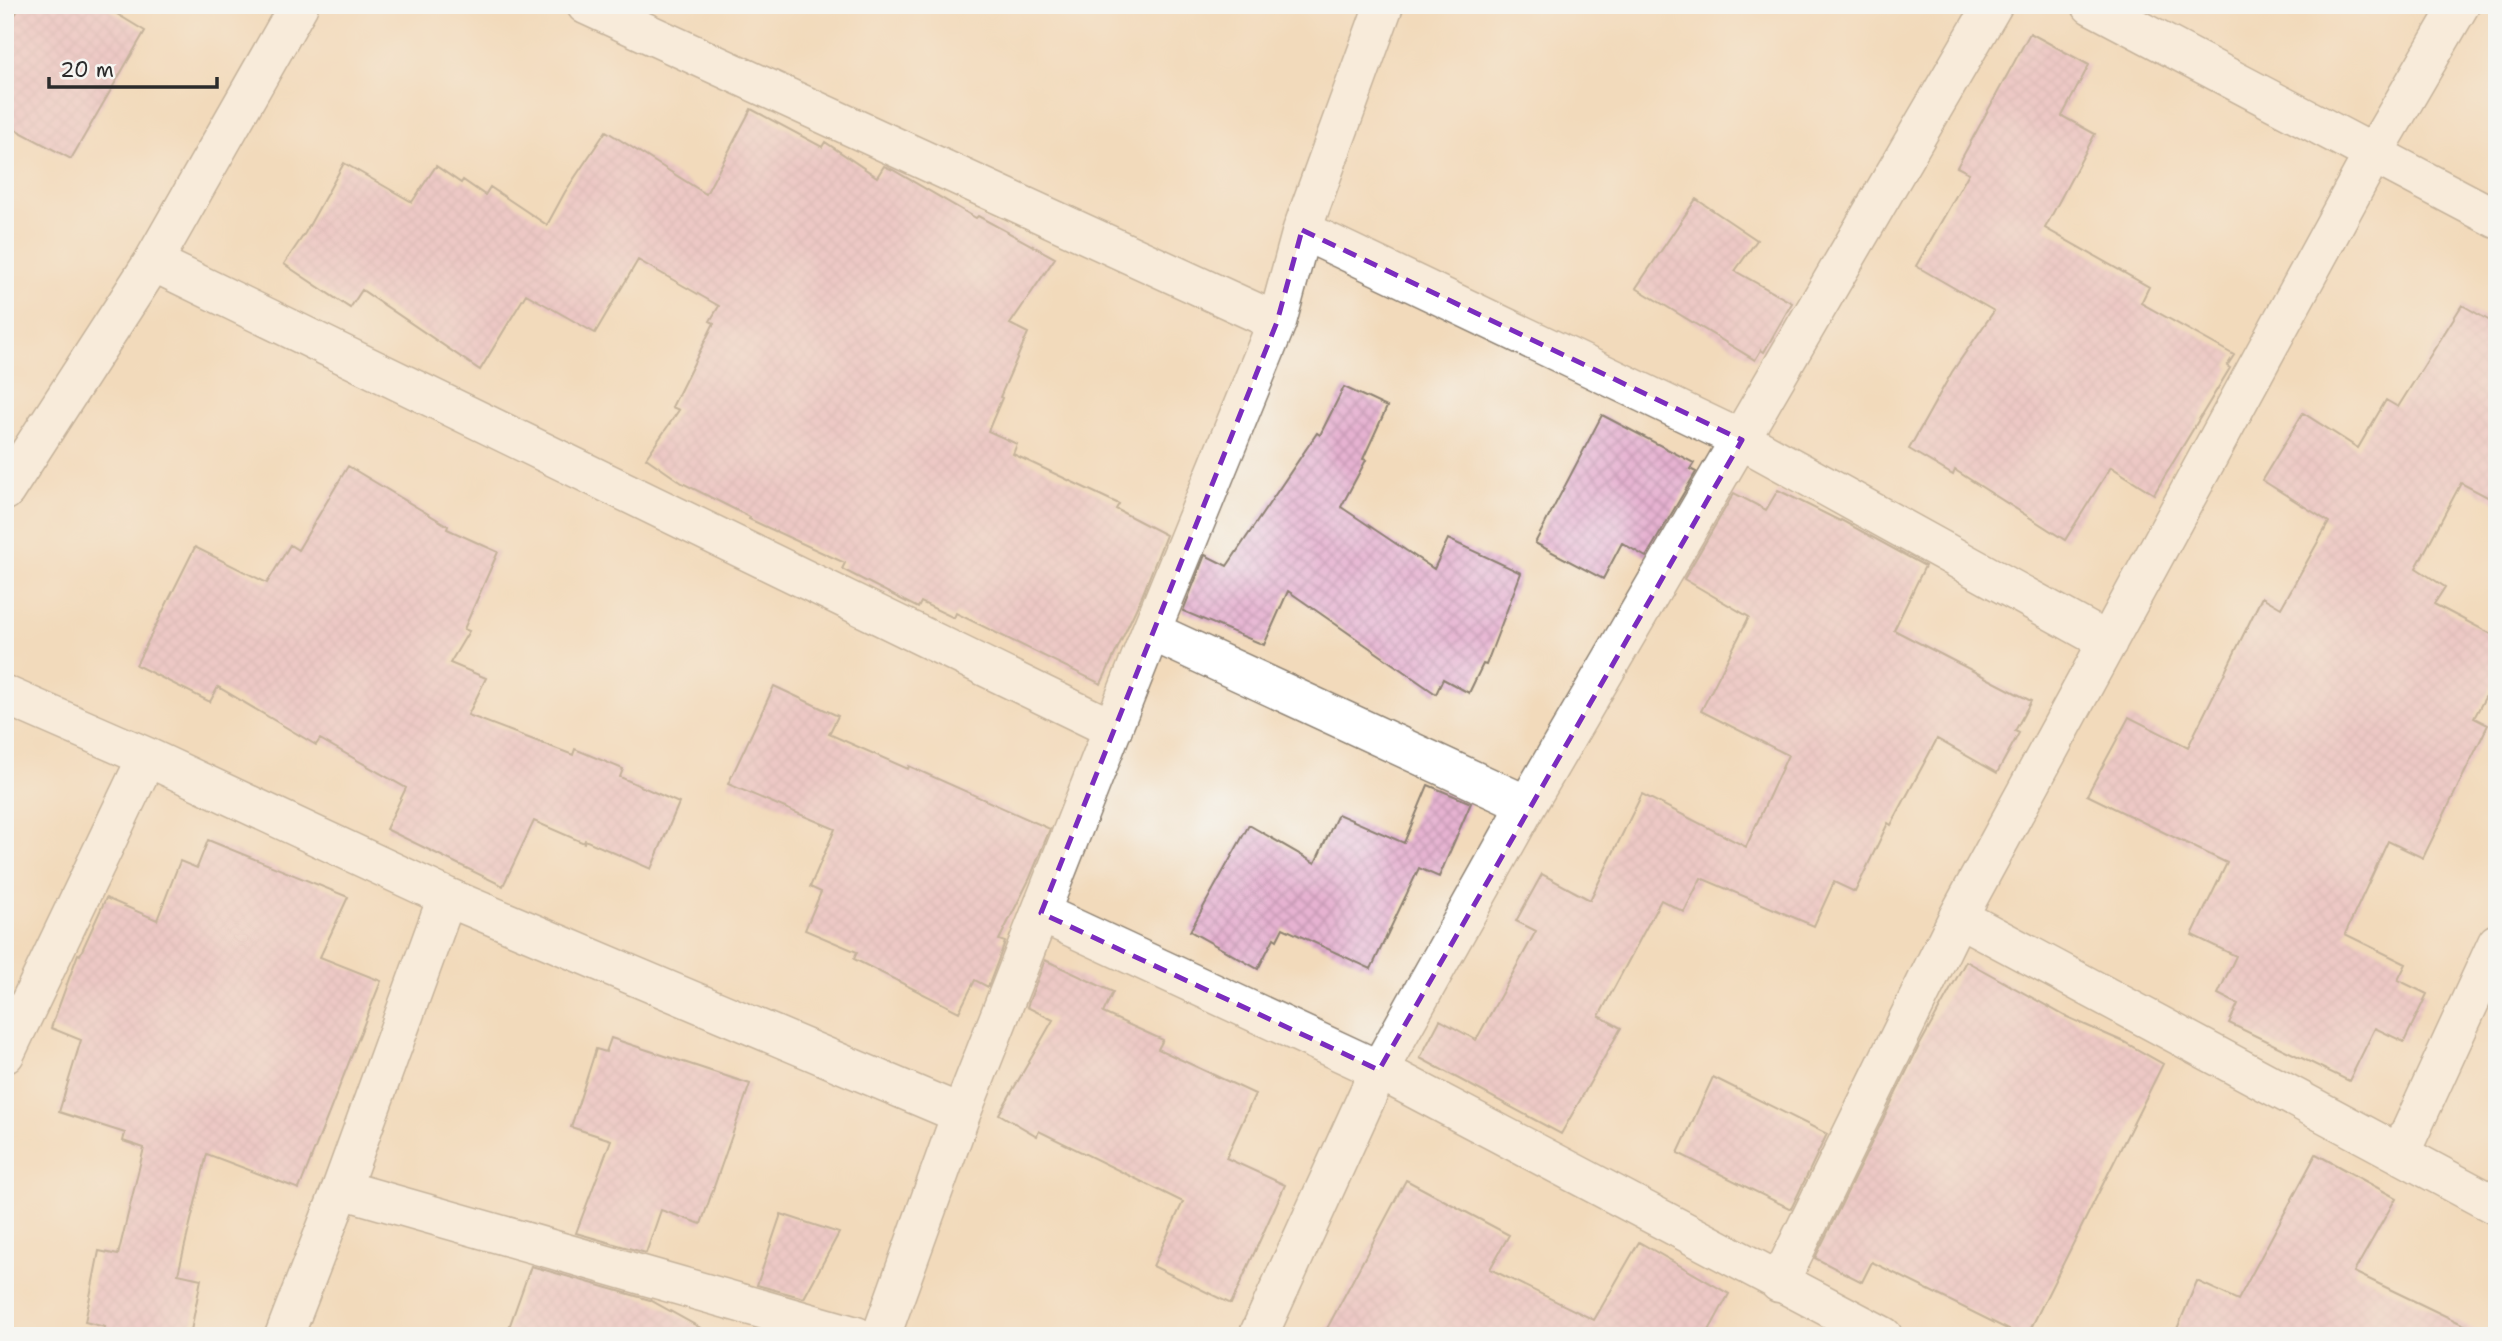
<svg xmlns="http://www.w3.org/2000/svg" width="2502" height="1341" font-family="'Shantell Sans',sans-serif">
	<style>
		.building { fill: url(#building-cross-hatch) }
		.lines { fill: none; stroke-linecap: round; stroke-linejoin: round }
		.minor-casing { stroke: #8e8273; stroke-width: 41 }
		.minor { stroke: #fff; stroke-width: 38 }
		.marked { fill: none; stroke: #7b2cbf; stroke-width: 5; stroke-dasharray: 14 9; stroke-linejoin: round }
	</style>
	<defs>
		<pattern id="building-cross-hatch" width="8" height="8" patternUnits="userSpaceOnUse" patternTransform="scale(1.75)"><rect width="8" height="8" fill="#e6b2d1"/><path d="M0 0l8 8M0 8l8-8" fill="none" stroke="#c599b4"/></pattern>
	</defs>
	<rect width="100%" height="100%" fill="#f6f6f2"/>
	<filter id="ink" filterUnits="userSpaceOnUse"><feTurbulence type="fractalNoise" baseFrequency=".0143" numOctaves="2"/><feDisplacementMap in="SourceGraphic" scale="14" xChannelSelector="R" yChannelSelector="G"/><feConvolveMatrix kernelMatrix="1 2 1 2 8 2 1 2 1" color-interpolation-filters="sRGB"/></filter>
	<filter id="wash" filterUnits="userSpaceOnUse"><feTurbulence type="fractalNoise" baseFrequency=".00686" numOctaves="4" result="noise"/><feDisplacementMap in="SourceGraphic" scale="28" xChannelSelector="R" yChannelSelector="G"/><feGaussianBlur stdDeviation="1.57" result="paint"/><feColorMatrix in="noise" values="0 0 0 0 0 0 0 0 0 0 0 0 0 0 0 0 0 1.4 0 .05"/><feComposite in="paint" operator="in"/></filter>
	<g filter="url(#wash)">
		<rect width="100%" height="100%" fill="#f2dabb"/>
		<g id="blocks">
			<path class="building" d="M21,5H102L145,31L71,159L5,124V31Z
				M2030,33L2089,65L2062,116L2095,134L2045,228L2149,287L2141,303L2234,355L2227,366L2230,368L2154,494L2111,467L2065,540L1955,470L1953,475L1909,449L1952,372L1994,311L1916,266L1969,173L1957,167Z
				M751,109L822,147L825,142L877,177L884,166L893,170L976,218L978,216L1055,258L1010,324L1028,333L1000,397L1002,398L988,431L1017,444L1013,454L1119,504L1116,509L1166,535L1142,596L1101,684L956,613L954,618L921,602L918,608L842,569L845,563L749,519L750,517L682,483L646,458L679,410L672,407L714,323L710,321L719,306L638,260L595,333L526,294L480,370L362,290L350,308L284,264L305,233L344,163L412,202L436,166L461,183L463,180L485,195L490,187L547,225L565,192L606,131L706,194Z
				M1696,199L1757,240L1735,271L1792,303L1764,352L1761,350L1755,360L1636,288Z
				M2462,305L2497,325V502L2461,483L2416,568L2445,587L2434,604L2497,637V675L2474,718L2488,725L2423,858L2388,841L2345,934L2406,964L2398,980L2427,994L2404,1042L2375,1028L2349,1081L2229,1023L2238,1004L2218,994L2236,956L2192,935L2227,863L2087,795L2129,717L2188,747L2262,597L2281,608L2329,522L2262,480L2303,413L2358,448L2386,400L2398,407Z
				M1344,387L1387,407L1363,459L1366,460L1341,507L1434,569L1448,539L1521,573L1486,665L1483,664L1469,693L1443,679L1436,694L1288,591L1264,645L1183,611L1205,555L1227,566L1317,433L1320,435Z
				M1602,415L1694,463L1690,469L1696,472L1646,557L1622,543L1603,579L1535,543Z
				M348,466L448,526L447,529L498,552L464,629L469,631L450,663L486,678L468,715L573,755L575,749L623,769L620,777L679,803L651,869L585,840L584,843L534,821L503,886L386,829L406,788L320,739L316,745L218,687L210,702L136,665L195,547L267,583L290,545L298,550Z
				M1778,490L1840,521L1841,520L1925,566L1894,630L2031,701L2015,731L2019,733L1997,773L1937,739L1891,825L1888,823L1855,892L1834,882L1814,926L1701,878L1684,912L1661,900L1599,1016L1621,1028L1561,1134L1420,1058L1440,1020L1476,1040L1536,931L1516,921L1542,874L1590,900L1642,794L1746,847L1788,755L1701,711L1749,617L1684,579L1734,493L1766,510Z
				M774,686L838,716L829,734L908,769L909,766L1050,829L1030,878L999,940L1005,942L988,987L975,980L959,1012L854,959L857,952L805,930L821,892L810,887L835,829L728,784Z
				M1428,785L1471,803L1439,877L1419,868L1371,969L1283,928L1277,940L1274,938L1258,969L1190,931L1249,825L1315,863L1338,814L1404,843Z
				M208,840L348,897L320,957L381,981L299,1189L207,1154L178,1274L201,1279L190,1336H102L105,1327L85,1322L99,1251L118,1255L144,1148L123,1141L125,1133L59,1112L81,1040L51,1028L78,954L80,955L106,898L157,920L180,861L197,868Z
				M1045,960L1113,992L1103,1013L1163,1040L1158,1049L1255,1094L1226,1158L1285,1185L1231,1304L1153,1266L1183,1202L1039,1131L1037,1136L999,1114L1053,1020L1027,1007Z
				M1966,961L2065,1016L2124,1042L2163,1064L2027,1336H2021L1872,1262L1862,1282L1815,1258L1918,1048Z
				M611,1038L750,1084L701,1224L661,1210L646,1253L576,1233L611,1140L571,1127L596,1049L606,1052Z
				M1713,1077L1827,1134L1791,1209L1678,1153Z
				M2316,1154L2396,1198L2354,1272L2487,1336H2174L2197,1281L2238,1300Z
				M1406,1180L1509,1235L1490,1269L1594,1320L1639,1242L1729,1294L1706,1336H1323Z
				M781,1214L839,1233L804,1298L757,1285Z
				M531,1266L650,1300L715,1336H506Z"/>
		</g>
	</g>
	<g filter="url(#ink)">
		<use href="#blocks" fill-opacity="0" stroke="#8e8273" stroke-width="2"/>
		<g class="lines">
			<g class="minor-casing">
				<path id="minor" d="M586,5L1277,322
					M2091,5L2497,219
					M1302,230L1742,440L2108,642
					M153,262L1113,729
					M5,491L153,262L299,5
					M1151,631L1527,805
					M5,695L147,757L447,897L961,1114
					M1041,913L1379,1070L1883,1336
					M1958,917L2497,1206
					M5,1054L147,757
					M2400,1154L2497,943
					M341,1189L856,1336
					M1779,1283L1958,917L2373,154L2460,5
					M284,1336L341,1189L447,897
					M881,1336L961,1114L1151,631L1277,322L1302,230L1384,5
					M1258,1336L1379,1070L1527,805L1993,5"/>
			</g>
			<use href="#minor" class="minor"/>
		</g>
	</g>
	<path d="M0 0H2502V1341H0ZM1302,230L1742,440L1379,1070L1041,913L1277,322Z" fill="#f2dabb" fill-opacity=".55" fill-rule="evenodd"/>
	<path class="marked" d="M1302,230L1742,440L1379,1070L1041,913L1277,322Z"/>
	<rect width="2502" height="1341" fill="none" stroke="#f6f6f2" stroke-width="28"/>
	<path d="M49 77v10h168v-10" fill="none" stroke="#2b2b2b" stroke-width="3.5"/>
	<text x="60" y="77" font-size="21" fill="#2b2b2b" stroke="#f6f6f2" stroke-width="5" paint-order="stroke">20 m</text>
</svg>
